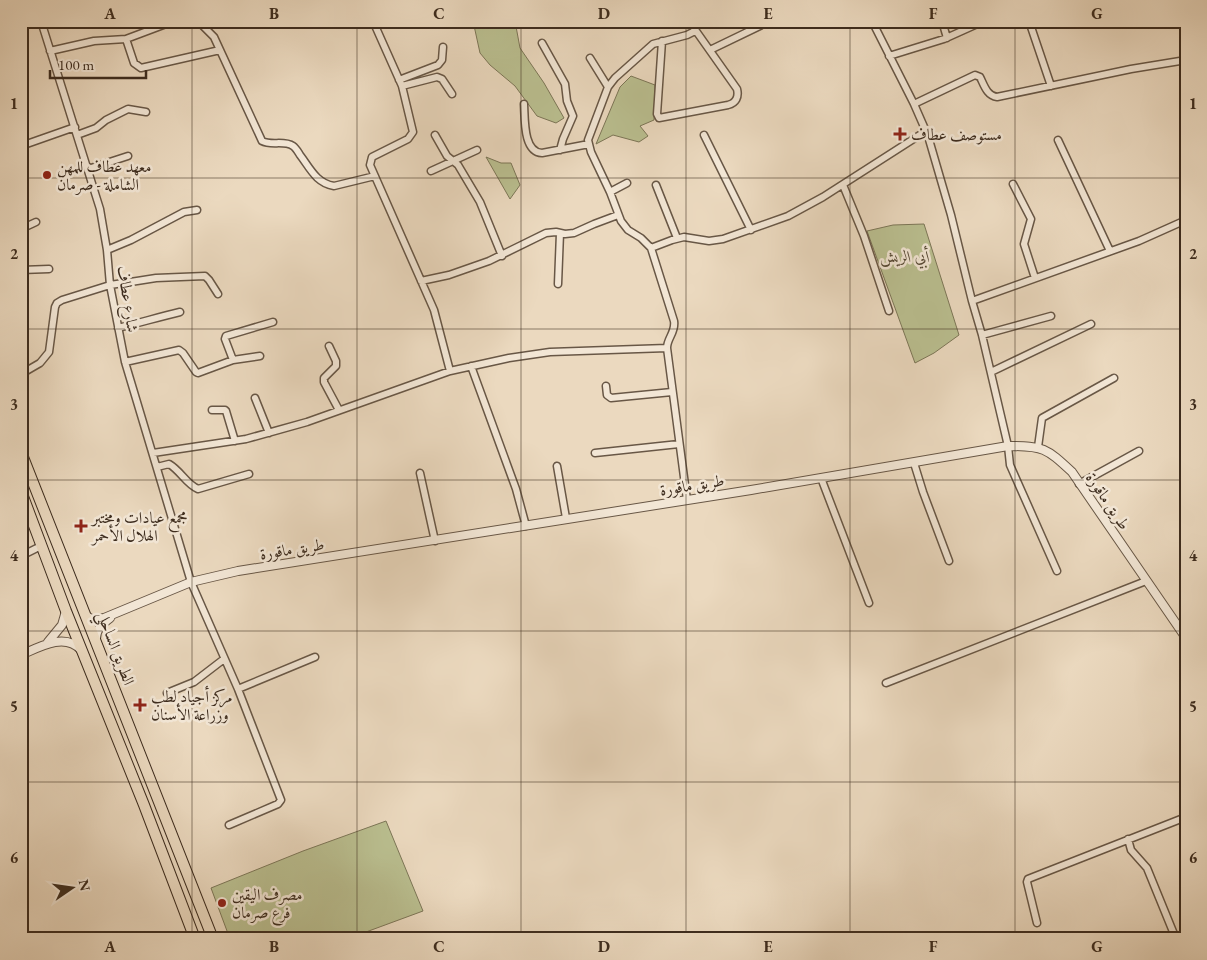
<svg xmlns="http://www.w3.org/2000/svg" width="1207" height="960" font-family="'EB Garamond',Amiri,serif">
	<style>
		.green { fill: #babf90; stroke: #7c7657 }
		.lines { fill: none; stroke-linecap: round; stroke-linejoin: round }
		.minor-casing { stroke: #685746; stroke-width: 9 }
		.tertiary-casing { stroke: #685746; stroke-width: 10 }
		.trunk-casing { stroke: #3d2c1e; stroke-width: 12 }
		.minor { stroke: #f2e6d5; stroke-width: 6 }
		.tertiary { stroke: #f2e6d5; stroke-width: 8 }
		.trunk { stroke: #ebd9bf; stroke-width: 10 }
		.grid { fill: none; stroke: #3d2c1e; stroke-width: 1; stroke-opacity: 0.55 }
		.poi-dot { fill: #8f2418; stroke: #f2e6d5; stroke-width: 2 }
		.labels { text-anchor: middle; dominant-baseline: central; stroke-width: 5; stroke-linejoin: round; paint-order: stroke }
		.poi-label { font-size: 16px; fill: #3d2c1e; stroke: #f2e6d5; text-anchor: start }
		.park-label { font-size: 16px; font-style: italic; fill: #564935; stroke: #f2e6d5 }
		.street-label { font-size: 16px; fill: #3d2c1e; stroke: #f2e6d5 }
		.neatline { fill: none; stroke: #3d2c1e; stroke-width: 2 }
		.grid-label { font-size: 16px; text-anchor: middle; font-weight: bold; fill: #3d2c1e }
	</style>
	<rect width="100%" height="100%" fill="#ebd9bf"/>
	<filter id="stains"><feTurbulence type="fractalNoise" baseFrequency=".004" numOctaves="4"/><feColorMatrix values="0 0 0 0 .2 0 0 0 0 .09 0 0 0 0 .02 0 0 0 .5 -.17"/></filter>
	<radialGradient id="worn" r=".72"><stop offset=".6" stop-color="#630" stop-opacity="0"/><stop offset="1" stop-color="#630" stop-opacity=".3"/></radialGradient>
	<path class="green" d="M473,21H515L520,48L544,83L564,118L556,123L537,116L515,86L490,65L480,53Z
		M631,76L655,85L654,120L640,126L648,136L639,142L613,135L596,144L620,87Z
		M486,157L501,163H511L520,185L510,199Z
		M924,224L959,335L934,353L915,363L867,231L893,225Z
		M386,821L423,911L347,939H230L211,888L303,851Z"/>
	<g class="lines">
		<g class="minor-casing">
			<path id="minor" d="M41,21L100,209L107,250L110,285L125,362L191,582L238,689L281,800L278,804L229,825
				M198,21L214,37L262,141C271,146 284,140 293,146C296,148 298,152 300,155C310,168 316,183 334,186L375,176
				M373,21L402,86L413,132L408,139L372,157L370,165L434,310L450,371
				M872,21L914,104L928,136L951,215L972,301L982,335L1008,446L1010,465L1057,571
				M942,21L947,38
				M1029,21L1051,86
				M126,39L134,63L141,68L220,50
				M662,41L657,114L659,118L728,105C736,103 739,97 737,89L689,21
				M542,43L565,84L567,101L573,116L563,139L560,150
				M710,50L770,21
				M50,51L94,41L126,39L174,21
				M889,56L944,39L984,21
				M590,58L608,87
				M399,80L438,65L442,60L443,47
				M402,86L437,77L442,79L452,94
				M524,104C525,119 523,152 542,153L589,144
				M914,104L975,75L980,77C984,85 987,96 997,97L1131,69L1186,60
				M77,135L96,128L106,120L128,109L146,112
				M435,135L447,156L458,165L480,202L502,256
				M704,135L751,230
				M1058,140L1110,251
				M21,146L75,127
				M88,169L128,156
				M431,171L477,150
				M1013,184L1031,219L1024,244L1035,278
				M656,185L677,238
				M843,185L864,236L889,311
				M610,192L627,183
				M21,229L36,222
				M651,248L672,240L684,237L709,241L723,239L788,216L823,197L926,131
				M107,250L131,240L184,212L197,210
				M21,270L49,269
				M421,281L449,275L489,261L546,233L556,232L565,234L574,233L594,224L618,215
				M558,284L560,233
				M972,301L1139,241L1186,220
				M118,328C139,323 159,317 180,312
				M982,335L1051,316
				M329,346L336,361V366L324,378V382L339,410
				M233,360L225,339L226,336L273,322
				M125,362L179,350L183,353L196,372L198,373L233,360L260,356
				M471,366L516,489L526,526
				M991,372L1091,324
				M21,374L40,363L49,352L55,307L57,303L62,300L110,285L137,281L156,278L205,276L209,280L218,294
				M606,386L607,395L611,398L672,392
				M255,398L269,433
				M212,410H225L226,411L235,441
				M1038,447L1042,418L1114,378
				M153,453L246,439L307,422L450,371L509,358L550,352L667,348
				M595,453L679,444
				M914,463L923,492L949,561
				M557,466L566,518
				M157,467L169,464C181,471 186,484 198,489L249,474
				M420,473L435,541
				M821,478L869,603
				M1079,484L1139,451
				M687,500L667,348C667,338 676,332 674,321L651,248L641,238L628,230L621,221L610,192L591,152L588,140L608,87L615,78L653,44L687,35L695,31
				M21,556L41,546
				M886,683L1146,581
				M238,689L315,657
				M167,693L194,682L224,659
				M1128,839L1131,850L1147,868L1176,939
				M1037,923L1027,882L1028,879L1186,817"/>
		</g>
		<g class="tertiary-casing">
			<path id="tertiary" d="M88,617L93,620L104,618L191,582L238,571L751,490L1008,446C1044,446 1046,448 1072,472L1186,638
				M96,639C96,629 102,624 110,618
				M48,642L62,625L66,611
				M21,655C39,647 65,632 81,650"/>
		</g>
		<g class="trunk-casing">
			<path id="trunk" d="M21,452L213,939
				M21,491L66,611L144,805L195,939"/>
		</g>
		<use href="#minor" class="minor"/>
		<use href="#tertiary" class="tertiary"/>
		<use href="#trunk" class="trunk"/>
	</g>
	<path class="grid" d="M192,21V939M357,21V939M521,21V939M686,21V939M850,21V939M1015,21V939M21,178H1186M21,329H1186M21,480H1186M21,631H1186M21,782H1186"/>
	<g class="poi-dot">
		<path d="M897.5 126.5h5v5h5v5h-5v5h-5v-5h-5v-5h5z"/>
		<circle cx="47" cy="175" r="5"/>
		<path d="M78.5 518.5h5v5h5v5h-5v5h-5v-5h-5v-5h5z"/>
		<path d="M137.5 697.5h5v5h5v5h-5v5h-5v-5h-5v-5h5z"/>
		<circle cx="222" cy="903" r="5"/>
	</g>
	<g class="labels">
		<g class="poi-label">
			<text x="911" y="134">مستوصف عطاف</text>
			<text x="57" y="166">معهد عطاف للمهن<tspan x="57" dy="18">الشاملة - صرمان</tspan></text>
			<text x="92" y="517">مجمع عيادات ومختبر<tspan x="92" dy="18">الهلال الأحمر</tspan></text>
			<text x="151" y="696">مركز أجياد لطب<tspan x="151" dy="18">وزراعة الأسنان</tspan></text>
			<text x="232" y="894">مصرف اليقين<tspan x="232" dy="18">فرع صرمان</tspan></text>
		</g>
		<g class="park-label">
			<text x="905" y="256">أبي الريش</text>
		</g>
		<g class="street-label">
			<text transform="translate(128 299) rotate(81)">شارع عطاف</text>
			<text transform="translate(692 485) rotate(-9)">طريق ماقورة</text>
			<text transform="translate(1108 501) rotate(56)">طريق ماقورة</text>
			<text transform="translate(292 549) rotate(-9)">طريق ماقورة</text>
			<text transform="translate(116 648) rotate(69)">الطريق الساحلي</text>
		</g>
	</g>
	<rect width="1207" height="960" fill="none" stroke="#ebd9bf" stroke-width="55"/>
	<g transform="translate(72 888) rotate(77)" stroke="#f2e6d5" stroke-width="4" paint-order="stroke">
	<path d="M0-4L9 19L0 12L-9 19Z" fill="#3d2c1e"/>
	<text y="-8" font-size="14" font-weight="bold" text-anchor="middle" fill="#3d2c1e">N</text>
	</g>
	<path d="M50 70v8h96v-8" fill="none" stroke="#3d2c1e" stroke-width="2.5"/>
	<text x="58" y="70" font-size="15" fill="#3d2c1e" stroke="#f2e6d5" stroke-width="4" paint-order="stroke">100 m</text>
	<rect x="28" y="28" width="1152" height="904" class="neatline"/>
	<g class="grid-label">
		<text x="110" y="19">A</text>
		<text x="274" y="19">B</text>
		<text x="439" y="19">C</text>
		<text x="604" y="19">D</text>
		<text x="768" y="19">E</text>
		<text x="933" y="19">F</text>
		<text x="1097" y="19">G</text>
		<text x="14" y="109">1</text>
		<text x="1193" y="109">1</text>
		<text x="14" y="259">2</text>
		<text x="1193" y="259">2</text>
		<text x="14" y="410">3</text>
		<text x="1193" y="410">3</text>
		<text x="14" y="561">4</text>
		<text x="1193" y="561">4</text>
		<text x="14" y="712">5</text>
		<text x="1193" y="712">5</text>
		<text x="14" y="863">6</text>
		<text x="1193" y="863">6</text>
		<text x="110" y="952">A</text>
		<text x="274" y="952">B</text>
		<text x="439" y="952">C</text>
		<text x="604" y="952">D</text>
		<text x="768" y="952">E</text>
		<text x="933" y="952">F</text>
		<text x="1097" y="952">G</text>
	</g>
	<rect width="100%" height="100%" filter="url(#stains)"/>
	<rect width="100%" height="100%" fill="url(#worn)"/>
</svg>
